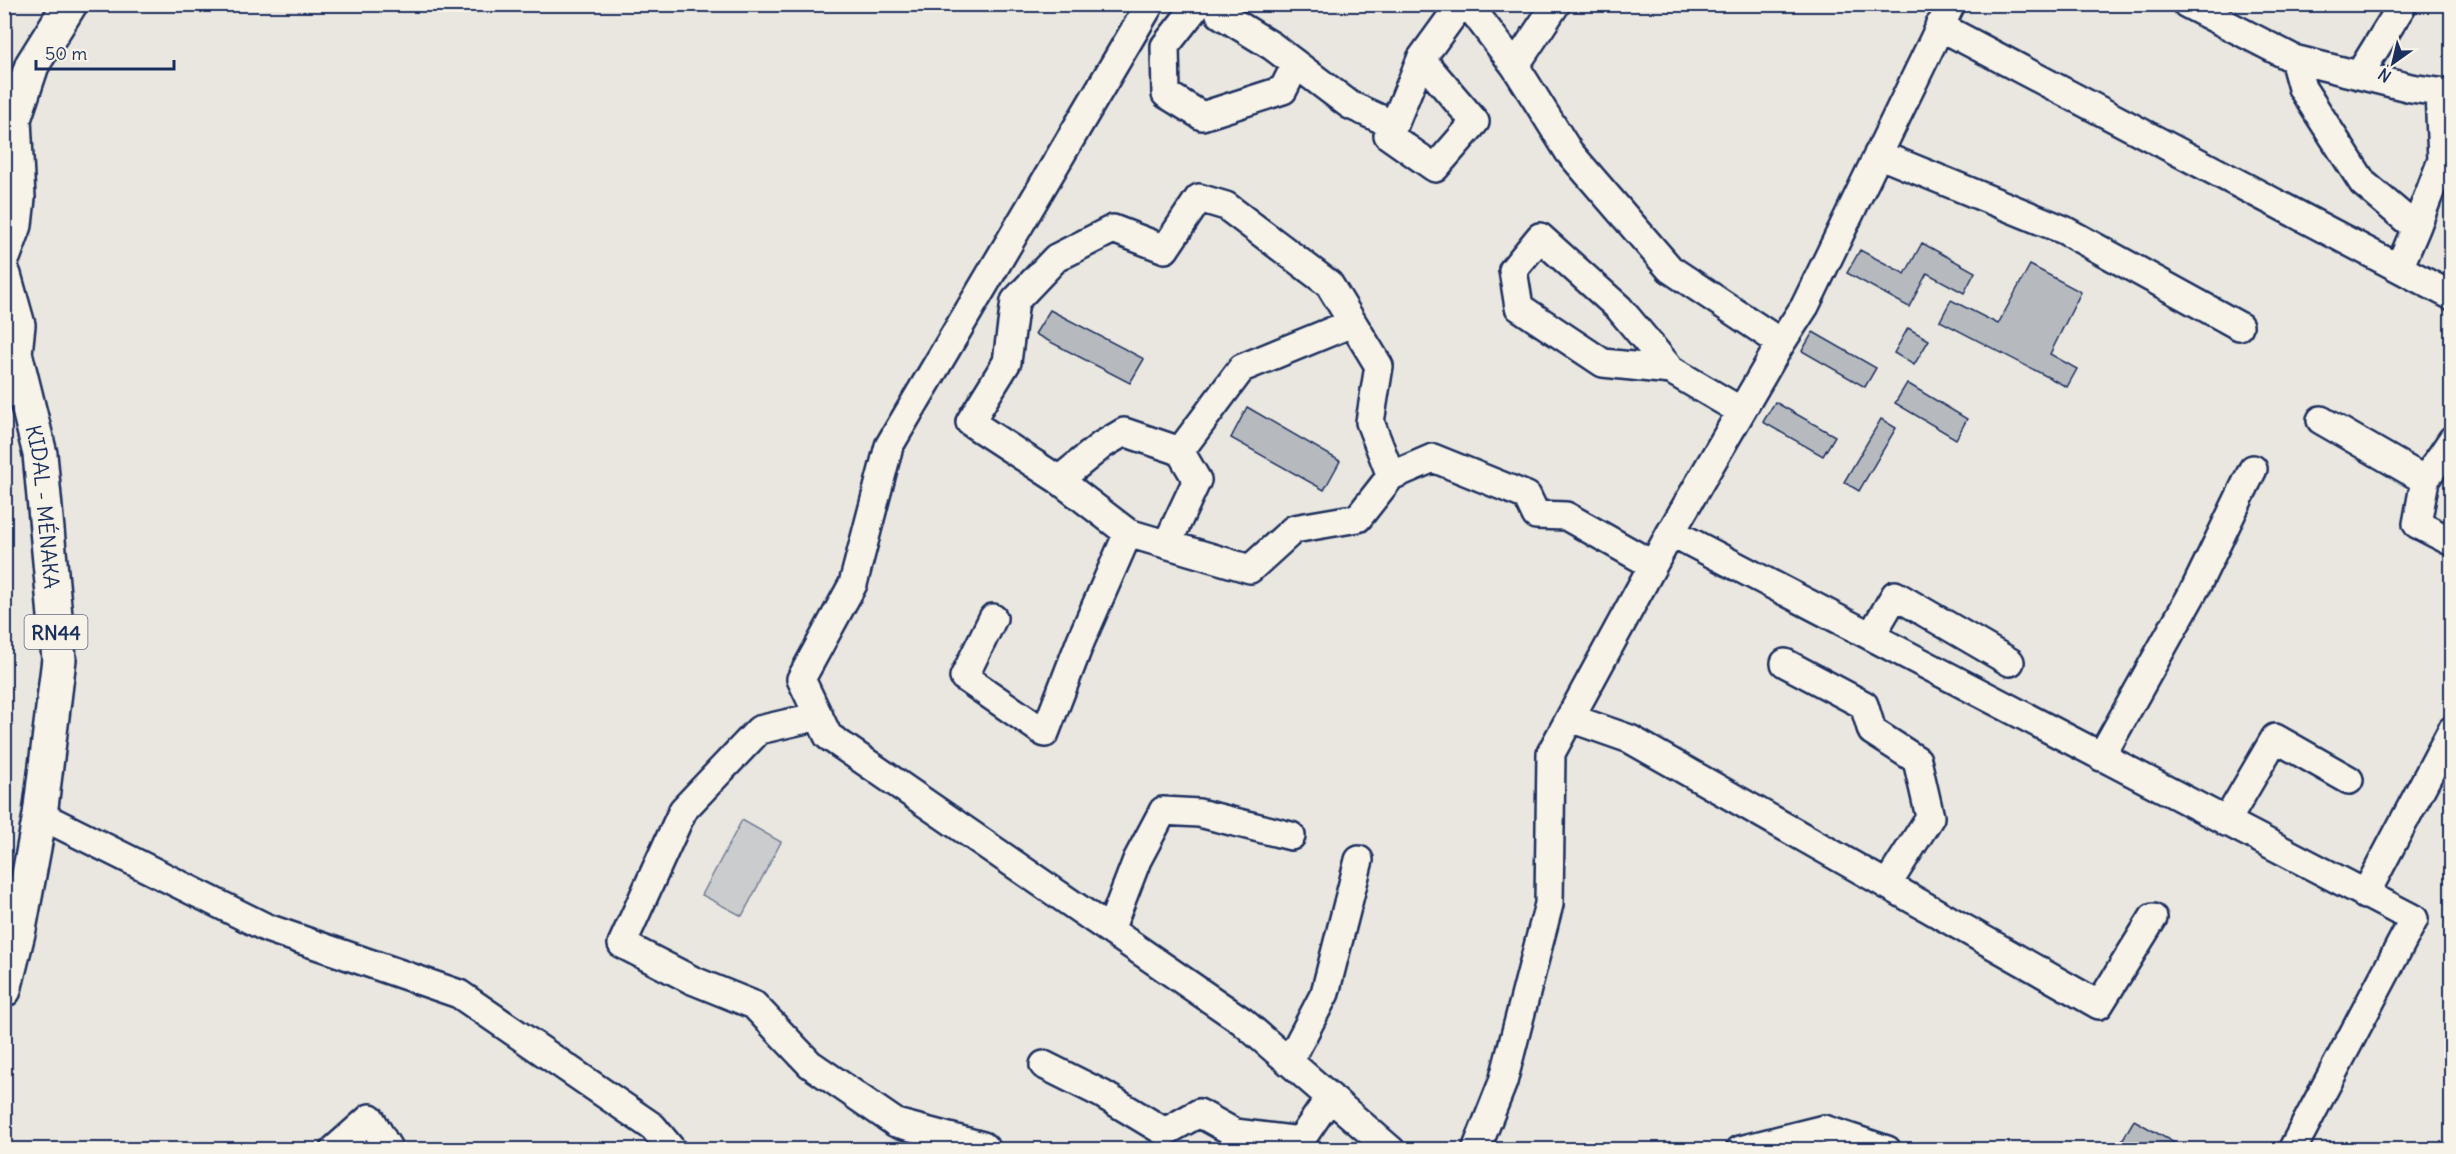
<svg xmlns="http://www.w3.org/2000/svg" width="2456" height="1154" font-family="Delius,sans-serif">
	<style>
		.green { fill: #cbcccd; stroke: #737e96; stroke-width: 1.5 }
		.building { fill: #b6babf; stroke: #1b2f5e; stroke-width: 1.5 }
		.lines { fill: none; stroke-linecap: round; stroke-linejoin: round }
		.minor-casing { stroke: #1b2f5e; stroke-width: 32 }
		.major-casing { stroke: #1b2f5e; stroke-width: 38 }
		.minor { stroke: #f7f3e8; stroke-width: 27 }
		.major { stroke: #f7f3e8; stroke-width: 33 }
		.labels { text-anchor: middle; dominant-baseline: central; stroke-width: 4.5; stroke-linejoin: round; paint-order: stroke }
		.shield { fill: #f7f3e8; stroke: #5d6a87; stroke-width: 1.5 }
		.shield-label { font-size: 20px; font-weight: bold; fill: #1b2f5e }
		.street-label { font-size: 21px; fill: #1b2f5e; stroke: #f7f3e8 }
	</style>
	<rect width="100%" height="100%" fill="#eae7e0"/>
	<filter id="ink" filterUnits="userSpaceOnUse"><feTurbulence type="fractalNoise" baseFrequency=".0167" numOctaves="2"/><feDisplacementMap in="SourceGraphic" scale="12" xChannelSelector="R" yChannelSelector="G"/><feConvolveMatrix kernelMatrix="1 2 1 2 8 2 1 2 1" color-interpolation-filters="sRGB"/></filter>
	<g filter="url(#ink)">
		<path class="green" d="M742,820L781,842L742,916L702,895Z"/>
		<path class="building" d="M1922,243L1975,272L1964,293L1927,273L1909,307L1847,273L1860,250L1905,274Z
			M2030,265L2081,292L2050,354L2077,369L2067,387L1940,321L1951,300L1998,324Z
			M1050,310L1144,359L1130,383L1035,334Z
			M1908,328L1929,340L1914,365L1894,353Z
			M1813,332L1876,368L1865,387L1802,351Z
			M1907,383L1967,419L1956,439L1895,403Z
			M1775,402L1835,436L1823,456L1763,422Z
			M1247,407L1340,461L1324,490L1231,438Z
			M1881,419L1896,428L1859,491L1844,482Z
			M2134,1120L2185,1149H2117Z"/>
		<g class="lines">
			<g class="minor-casing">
				<path id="minor" d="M1150,4L889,446L853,584L801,679L828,736L1242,1021L1391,1150
					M1198,4L1165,46L1166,94L1202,116L1283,90L1296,64
					M1224,4L1220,14L1272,46L1350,105L1394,125L1421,59L1461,4
					M1468,4L1515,66
					M1556,4L1515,66L1569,152L1670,269L1781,343
					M2187,4L2294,59L2411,88L2452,94
					M1939,26L2452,296
					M2294,59L2302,88L2363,183L2416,228L2399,268
					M2359,75L2403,4
					M1394,125L1388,135L1435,168L1475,122L1421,59
					M1878,154L2064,230L2239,326
					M2416,228L2442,160L2439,92
					M1671,370L1603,363L1519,307L1513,270L1540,237L1619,308L1671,370L1741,411
					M2321,420L2425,480L2452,440
					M1180,451L1242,368L1352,323
					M1059,480L1102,445L1124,432L1180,451L1197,480L1167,544
					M2425,480L2417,524L2452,542
					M1671,532L2414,919L2292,1150
					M1128,533L1059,480L970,422L1007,362L1015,301L1056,258L1113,229L1165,249L1199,198L1226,206L1329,284L1379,366L1370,422L1391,476
					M993,618L964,677L1045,733L1081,640L1128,533L1250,569L1294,529L1358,518L1391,476L1433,458L1527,496L1536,515L1566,516L1653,565
					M1871,636L1895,595L2010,662
					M1785,663L1864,705L1872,731L1917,760L1930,817L1887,885
					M819,716L759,730L683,810L622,944L692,980L754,1005L810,1064L896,1123L983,1146L987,1150
					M1570,718L1630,739L2099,1005L2153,918
					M2101,757L2196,587L2253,469
					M40,815L267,928L459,994L653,1127L672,1150
					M2226,822L2275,738L2349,780
					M2365,895L2452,730
					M1110,930L1137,860L1163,811L1199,813L1291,836
					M1289,1062L1325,993L1359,860
					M1044,1065L1102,1094L1165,1132L1199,1113L1235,1133L1300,1141L1330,1097
					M334,1150L370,1118L389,1150
					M1476,1150L1503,1082L1549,904L1551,753L1671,532L1781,343L1805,306L1951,4
					M1740,1150L1824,1129L1887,1150"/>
			</g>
			<g class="major-casing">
				<g id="major">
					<path d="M4,255L15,225L18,198L14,119L32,65L70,4"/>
					<path id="s1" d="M4,275L18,325L15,353L40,454L59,659L40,815L19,929L4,990"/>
				</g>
			</g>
			<use href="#minor" class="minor"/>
			<use href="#major" class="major"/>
		</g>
	</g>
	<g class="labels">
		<rect class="shield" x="24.5" y="615" width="63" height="34" rx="4.5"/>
		<g class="shield-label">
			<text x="56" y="632">RN44</text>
		</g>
		<g class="street-label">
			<text stroke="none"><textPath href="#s1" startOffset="237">KIDAL - MÉNAKA</textPath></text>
		</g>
	</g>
	<rect width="2456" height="1154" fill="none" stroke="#f7f3e8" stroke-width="24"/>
	<rect x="12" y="12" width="2432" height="1130" fill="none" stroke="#1b2f5e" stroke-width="2" filter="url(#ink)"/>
	<g transform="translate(2393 63) rotate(214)" stroke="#f7f3e8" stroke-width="4.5" paint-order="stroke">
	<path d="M0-4.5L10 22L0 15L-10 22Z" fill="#1b2f5e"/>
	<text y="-9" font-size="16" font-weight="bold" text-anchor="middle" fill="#1b2f5e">N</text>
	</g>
	<path d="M36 60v9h138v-9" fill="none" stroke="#1b2f5e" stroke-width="3"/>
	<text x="45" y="60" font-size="18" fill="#1b2f5e" stroke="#f7f3e8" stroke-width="4.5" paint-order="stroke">50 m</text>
</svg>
